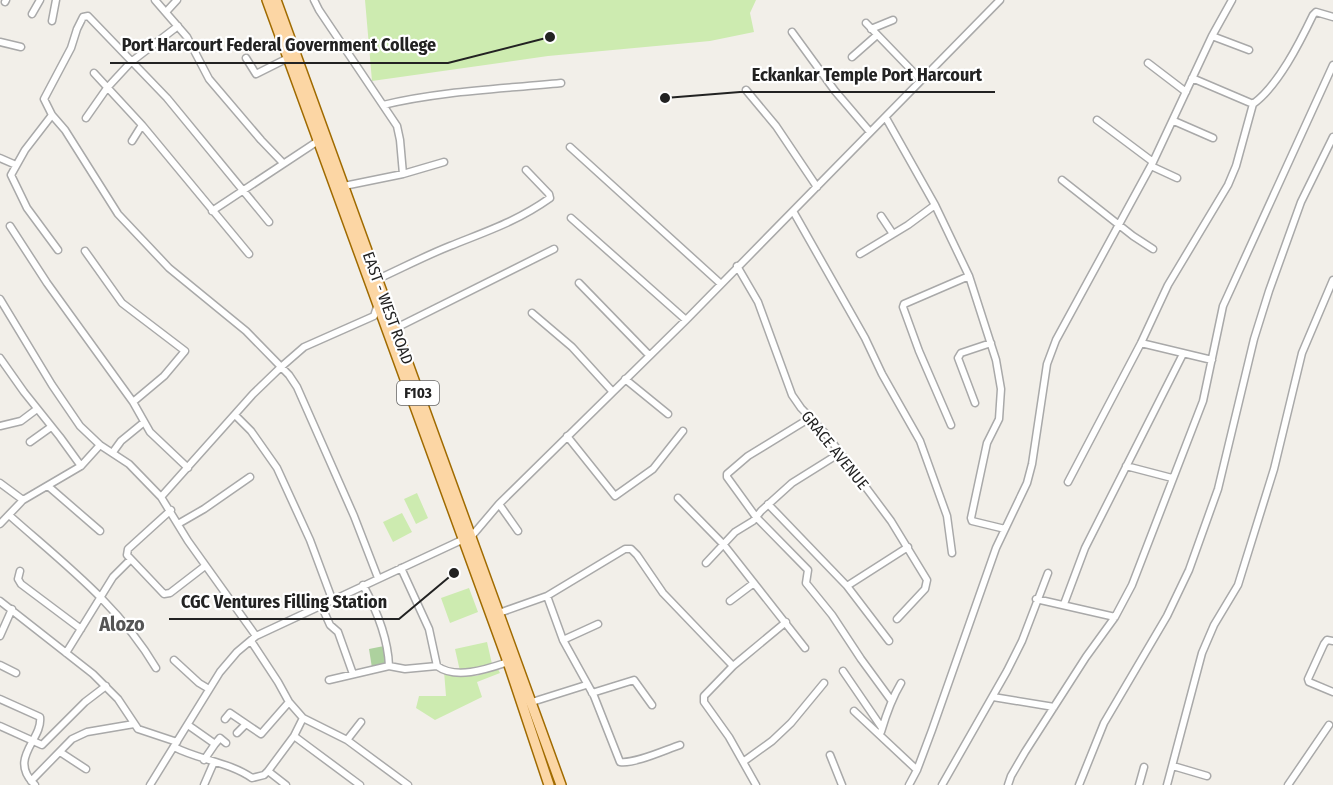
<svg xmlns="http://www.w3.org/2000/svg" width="1333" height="785" font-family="'Fira Sans Condensed',sans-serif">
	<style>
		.grass { fill: #cdebb0 }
		.forest { fill: #add19e }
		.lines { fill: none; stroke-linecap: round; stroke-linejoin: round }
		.street-casing { stroke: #a9a9a9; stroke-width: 9 }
		.primary-casing { stroke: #a06b00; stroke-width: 12 }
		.street { stroke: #fff; stroke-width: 6 }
		.primary { stroke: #fcd6a4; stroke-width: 9 }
		.labels { text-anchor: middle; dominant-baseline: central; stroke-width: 4.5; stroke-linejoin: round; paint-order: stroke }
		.shield { fill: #fff; stroke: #646464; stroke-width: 1.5 }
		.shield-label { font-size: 15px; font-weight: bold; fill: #222 }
		.street-label { font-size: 16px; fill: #222; stroke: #fff }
		.quarter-label { font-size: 20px; font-weight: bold; fill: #555; stroke: #fff }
		.leader { fill: none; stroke: #222; stroke-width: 2 }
		.callout-dot { fill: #222; stroke: #fff; stroke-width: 2 }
		.callout-label { font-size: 18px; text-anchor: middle; font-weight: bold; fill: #222; stroke: #fff; stroke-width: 4.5; stroke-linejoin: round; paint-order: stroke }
	</style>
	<rect width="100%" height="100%" fill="#f2efe9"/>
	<path class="grass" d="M365,0H756L750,13L754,32L710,41L548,56L372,81Z
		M417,493L428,518L416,524L404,499Z
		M402,513L412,532L393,542L383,522Z
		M469,588L478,612L450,623L441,598Z
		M487,642L492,664L460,671L455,649Z
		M498,669L500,673L477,682L482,697L435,720L416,708L419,696H446L444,671L476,676Z"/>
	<path class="forest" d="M384,646L388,665L372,668L369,649Z"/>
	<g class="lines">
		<g class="street-casing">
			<path id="street" d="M155,0L187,37L209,79L261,140L283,163
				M314,0L319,10L397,126L400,140L403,174
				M5,2L6,0
				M166,12L177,0
				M32,14L40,0
				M52,21L56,0
				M866,23L921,80
				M871,29L893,20
				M792,32L835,91L870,132
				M1212,36L1249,50
				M0,42L21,47
				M852,57L877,35
				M246,58L256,74L288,58
				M1148,63L1186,92
				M94,73L142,125L249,254
				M1192,78L1253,104
				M746,90L776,126L817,187
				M383,105C441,91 502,89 561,83
				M52,115L25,150L11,175L27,208L58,250
				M86,118L107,88L131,62L178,26
				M886,118L935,205L969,276L996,360L1001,389L999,419L987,443L971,518L972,521L1005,529
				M1097,120L1153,162
				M1174,121L1213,138
				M132,141L142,125
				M570,147L721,284
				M0,158L16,165
				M1151,166L1177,178
				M1062,180L1133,236L1153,249
				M344,186L403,174L444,162
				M212,211L318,141
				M793,211L865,338L882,374L920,441L947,516L952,553
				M881,216L893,234
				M571,218L686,320
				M269,222L167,98L88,16L83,17L77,29L71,48L44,99L52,115L65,130L118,214L169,268L246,331L289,375L297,387L354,516L378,578
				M10,226L47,283L133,402L150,432L188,468
				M85,251L122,303L185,351L164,376L133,402
				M860,254L908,225L935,205
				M737,266L758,302L792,395L801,408L826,434L891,521L927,580L925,589L897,619
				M378,279C402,268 425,256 450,246C487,231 516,222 550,198L549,194L526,170
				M579,283L649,355
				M0,299L52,385L80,426L100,445L129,464L161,497L188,541L256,636
				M532,313L572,347L612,391
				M394,329L554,249
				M1141,343L1212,360
				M0,358L24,392L60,437L81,466
				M625,379L668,414
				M975,403L958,358L961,353L991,343
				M235,415L251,431L277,468L310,540L332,599
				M810,418L748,456L727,474V477L756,517L808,570L806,583L832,615L861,659L891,700
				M951,425L919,351L903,307L904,304L969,276
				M0,426L21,421L37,409
				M567,436L615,496L653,469L683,431
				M30,442L51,427
				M113,452L121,441L143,423
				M1126,466L1172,478
				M1068,482L1141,343L1168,285L1228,185L1236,166L1253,104C1278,86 1300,42 1313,15L1316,12L1333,17
				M0,483L23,500
				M48,486L100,531
				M161,497L253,394L281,367L304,347L374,316L377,307
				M678,498L724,545L805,648
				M499,504L518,531
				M768,504L847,586L889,641
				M171,510L128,549L127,555L164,594L170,593L205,566
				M9,515C63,563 119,605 156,668
				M0,524L23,500L81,466L100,445
				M178,524L204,509L250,477
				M471,537L499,504L686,320L1000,0
				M706,563L735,532L753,521L761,511L792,483L840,453
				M401,568L429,629L437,666
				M20,571L18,579L21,584L81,629
				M363,585C376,609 388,638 389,666
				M847,586L908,547
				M547,596L563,640L594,696L620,762C635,764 665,750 680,745
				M1036,599L1115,617
				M0,601L93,674L118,699L138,729L177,742
				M730,601L754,583
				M1064,604L1085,548L1183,354
				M321,605L330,625L338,632L353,674
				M499,613L547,596L625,549H631L637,555L663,593L733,666
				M0,636L12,609
				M563,640L598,624
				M251,641L278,682L289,702L303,718L347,740L408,785
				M1333,641L1327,640L1324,644L1308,679L1309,682L1333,692
				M66,653L113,577L130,560
				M174,660L199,683L209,689
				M0,665L16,673
				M843,671L882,728
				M329,680L389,666L405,669L437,666C456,680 487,669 508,662
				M592,693L634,680L652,705
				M993,697L1054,707
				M0,699L40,717C43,740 7,758 35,785
				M532,702L586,685
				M854,711L917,770
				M225,719L230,713L261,734L289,702
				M188,725L215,744L204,760
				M0,726L42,745L85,702L106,686
				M881,732C886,715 892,698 901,683
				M237,733L246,724
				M294,736L360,785
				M347,740L361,722
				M215,744L220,738L226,743
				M174,747C199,760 229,762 252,778L264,775L268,771
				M60,752L86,769
				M830,755L842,785
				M743,762L772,741L791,723L824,683
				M1173,766L1207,776
				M31,781L72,739L87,732L134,724
				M150,785L220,672L237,652L256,636L464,539
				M204,785L214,762
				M286,785L268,771L294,736L303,718
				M756,785L729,737L704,702V696L733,666L786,622
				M909,785L917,770L932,730L996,548L1027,483L1032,464L1047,364L1056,340L1153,162L1212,36L1232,0
				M942,785L1007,671L1022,641L1048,573
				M1008,785L1011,776L1025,752L1086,657L1115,617L1132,585L1203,401L1223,306L1333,65
				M1079,785L1104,723L1167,616L1189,570L1218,489L1254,339L1269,291L1301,202L1333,137
				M1139,785L1144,767
				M1167,785L1202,653L1214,625L1238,585L1274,469L1302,353L1333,280
				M1288,785L1329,725"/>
		</g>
		<g class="primary-casing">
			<path id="primary" d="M267,0L508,662L549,785
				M276,0L561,785"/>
		</g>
		<use href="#street" class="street"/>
		<use href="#primary" class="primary"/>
	</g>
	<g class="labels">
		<rect class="shield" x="397" y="381" width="42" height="24" rx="4.5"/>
		<g class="shield-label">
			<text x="418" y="393">F103</text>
		</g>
		<g class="street-label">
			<text transform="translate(388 308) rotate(70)">EAST - WEST ROAD</text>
			<text transform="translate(835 450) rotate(51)">GRACE AVENUE</text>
		</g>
		<g class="quarter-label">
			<text x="122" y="624">Alozo</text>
		</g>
	</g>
	<path class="leader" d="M550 37L448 63H110M665 98L740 92H995M454 573L399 619H169"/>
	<g class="callout-dot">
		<circle cx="550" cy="37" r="6"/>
		<circle cx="665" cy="98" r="6"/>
		<circle cx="454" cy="573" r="6"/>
	</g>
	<g class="callout-label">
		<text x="279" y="51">Port Harcourt Federal Government College</text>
		<text x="867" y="81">Eckankar Temple Port Harcourt</text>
		<text x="284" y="608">CGC Ventures Filling Station</text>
	</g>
</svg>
